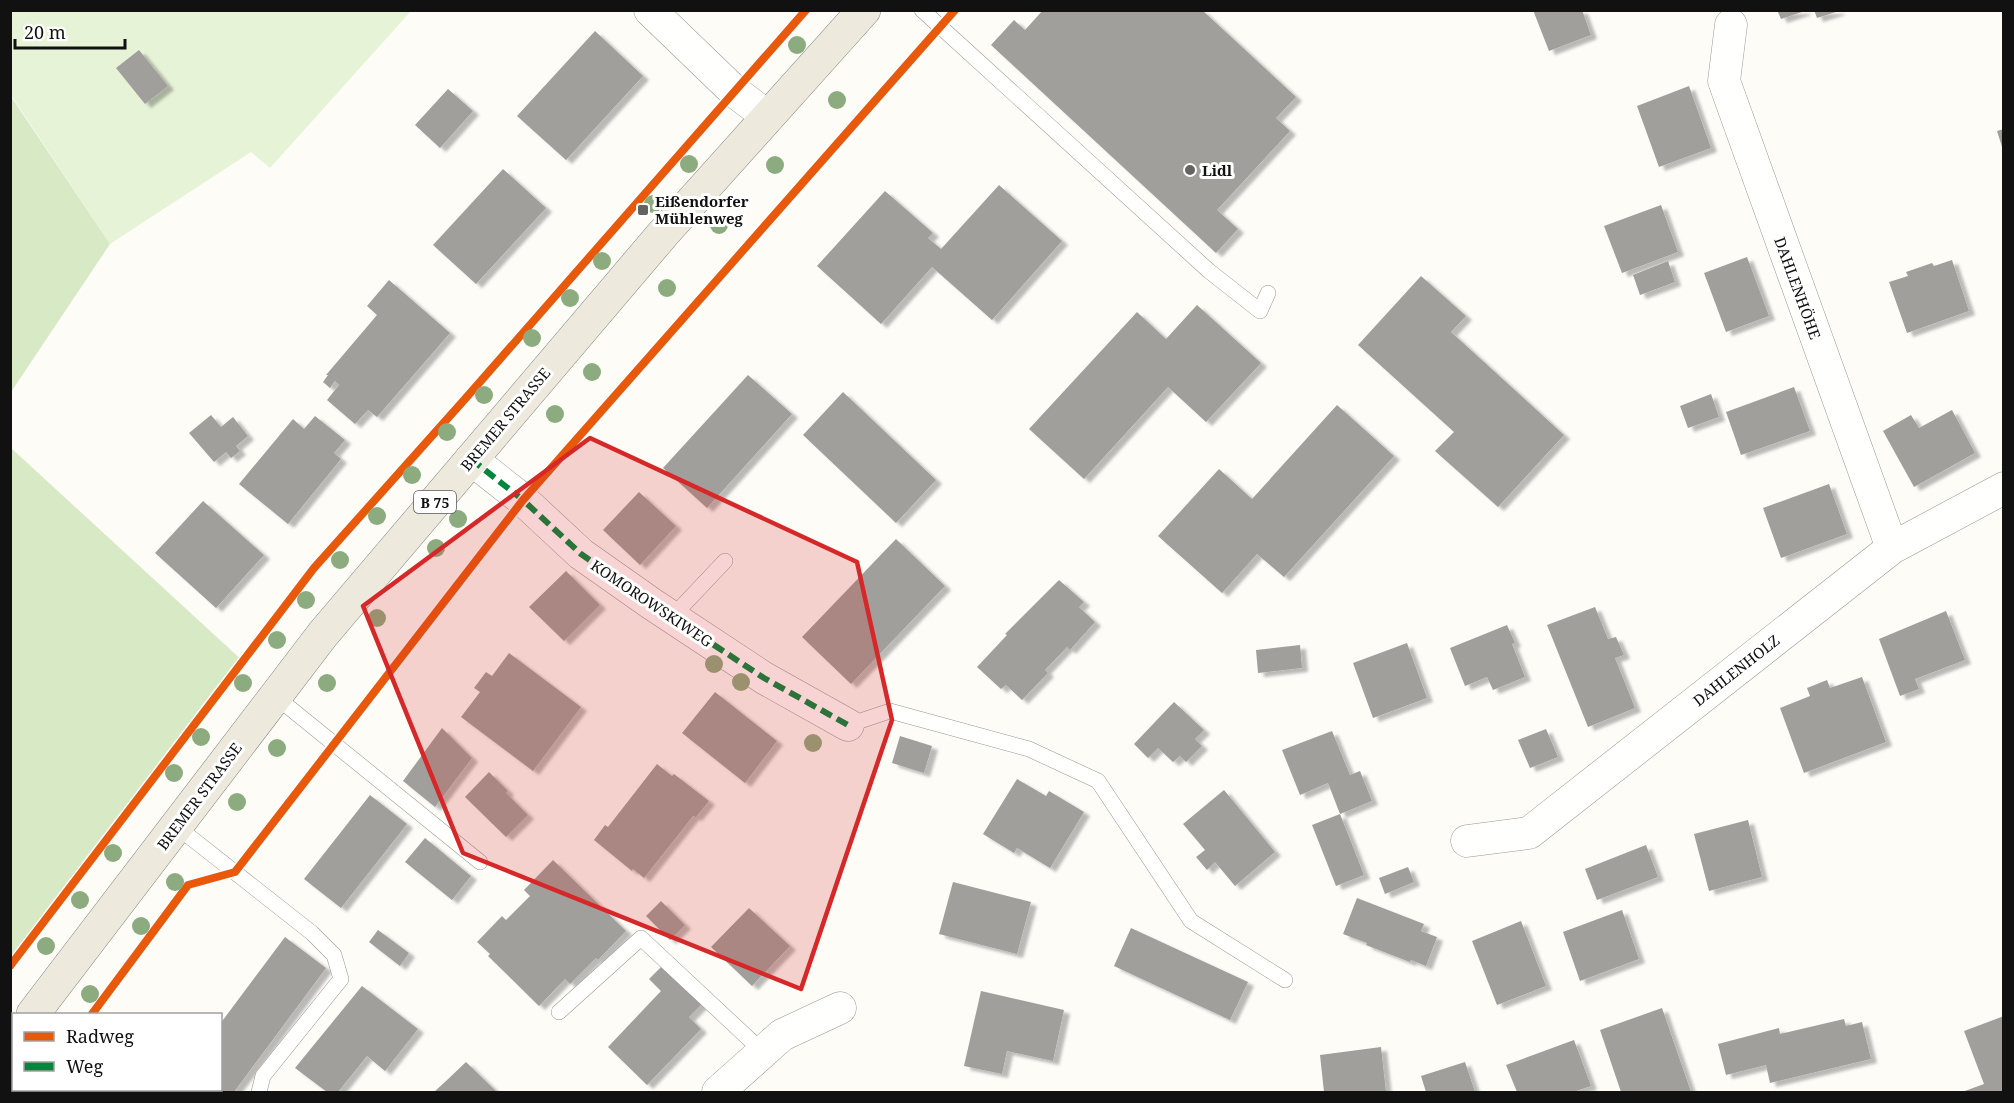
<svg xmlns="http://www.w3.org/2000/svg" width="2014" height="1103" font-family="'Noto Serif',serif">
	<style>
		.green { fill: #e7f3d7 }
		.forest { fill: #d8eac5 }
		.building { fill: #a19f9c; filter: url(#shadow) }
		.lines { fill: none; stroke-linecap: round; stroke-linejoin: round }
		.service-casing { stroke: #979795; stroke-width: 16 }
		.minor-casing { stroke: #979795; stroke-width: 33 }
		.primary-casing { stroke: #858482; stroke-width: 34 }
		.service { stroke: #fffffe; stroke-width: 15 }
		.minor { stroke: #fffffe; stroke-width: 32 }
		.primary { stroke: #ede9dc; stroke-width: 33 }
		.quiet { stroke: #00873e; stroke-width: 6; stroke-dasharray: 12 6; stroke-linecap: butt }
		.cycleway-casing { stroke: #fff; stroke-width: 11 }
		.cycleway { stroke: #e8590c; stroke-width: 8 }
		.tree { fill: #8cac80 }
		.marked { fill: #d62828; fill-opacity: 0.2; stroke: #d62828; stroke-width: 4.5; stroke-linejoin: round }
		.poi-dot { fill: #646362; stroke: #fff; stroke-width: 2 }
		.labels { text-anchor: middle; dominant-baseline: central; stroke-width: 6; stroke-linejoin: round; paint-order: stroke }
		.shield { fill: #fff; stroke: #585858; stroke-width: 1.5 }
		.shield-label { font-size: 14px; font-weight: bold; fill: #111 }
		.poi-label { font-size: 15px; font-weight: bold; fill: #111; stroke: #fff; text-anchor: start }
		.street-label { font-size: 15px; fill: #111; stroke: #fff }
	</style>
	<defs>
		<filter id="shadow"><feDropShadow dx="6" dy="4" stdDeviation="1.5" flood-color="#0004"/></filter>
	</defs>
	<rect width="100%" height="100%" fill="#fdfcf7"/>
	<path class="green" d="M10,11H411L270,168L251,152L110,244L11,95Z"/>
	<path class="forest" d="M10,95L110,244L11,392H10Z
		M11,448L245,663L11,965H10Z"/>
	<path class="building" d="M1043,10H1202L1296,97L1276,118L1290,131L1217,210L1238,229L1216,253L991,45L1014,20L1025,30Z
		M1533,10H1582L1591,35L1549,51Z
		M1777,10H1805V11L1781,19Z
		M1814,10H1839V11L1817,18Z
		M595,31L643,76L566,160L517,116Z
		M139,50L168,86L145,104L116,68Z
		M1689,86L1711,148L1659,167L1637,106Z
		M448,89L473,111L440,148L415,125Z
		M2004,129V149L2003,150L1997,131Z
		M503,169L546,208L476,284L433,245Z
		M999,185L1062,241L992,320L932,267L881,324L817,266L885,191L933,233L928,238L941,249Z
		M1661,205L1678,252L1622,273L1604,226Z
		M1747,257L1769,316L1726,332L1704,273Z
		M1952,260L1969,311L1907,333L1889,282L1908,276L1906,272L1932,263L1934,266Z
		M1668,261L1675,282L1640,295L1633,275Z
		M1421,276L1466,316L1451,332L1564,435L1498,507L1435,451L1454,432L1358,345Z
		M389,280L450,333L377,417L368,410L355,424L327,400L339,385L335,381L330,388L323,382L328,375H326L377,315L367,306Z
		M1197,305L1261,363L1206,422L1168,387L1084,479L1029,429L1137,312L1166,339Z
		M748,375L792,414L707,508L663,468Z
		M1794,387L1810,431L1741,455L1726,412Z
		M843,392L936,480L896,523L803,435Z
		M1711,394L1719,417L1688,428L1680,406Z
		M1337,405L1394,456L1284,577L1257,554L1222,593L1158,536L1219,469L1252,499Z
		M1952,410L1975,453L1914,487L1883,431L1911,415L1919,428Z
		M211,415L221,427L233,417L248,436L236,446L240,451L231,458L226,452L214,462L189,433Z
		M315,416L345,440L334,453L341,459L288,524L239,484L293,419L304,429Z
		M1829,484L1847,534L1781,558L1763,508Z
		M639,492L676,526L640,565L603,530Z
		M203,501L264,555L216,608L155,553Z
		M896,539L945,586L851,684L802,637Z
		M566,571L600,605L564,641L529,607Z
		M1059,580L1084,602L1079,607L1095,622L1070,650L1067,647L1045,670L1048,673L1022,700L1006,685L1001,689L977,667L1007,635L1005,634Z
		M1595,607L1608,639L1616,637L1624,655L1615,658L1635,708L1588,727L1547,625Z
		M1946,611L1965,660L1915,679L1919,689L1900,696L1879,639Z
		M1507,625L1515,643L1512,644L1525,677L1493,690L1487,677L1465,686L1450,648Z
		M1407,643L1427,698L1373,718L1353,663Z
		M1300,645L1302,668L1258,673L1256,650Z
		M509,653L581,707L533,771L461,717L480,692L474,688L486,672L492,676Z
		M1862,677L1886,742L1804,773L1780,708L1810,696L1807,688L1827,680L1830,688Z
		M715,692L777,741L745,783L682,733Z
		M1174,702L1204,730L1195,739L1202,746L1186,762L1180,756L1173,762L1158,748L1148,758L1134,744Z
		M442,728L472,758L435,807L403,781Z
		M1546,729L1558,757L1530,768L1518,740Z
		M1332,731L1350,775L1360,771L1372,801L1340,814L1364,875L1336,886L1312,825L1340,814L1328,783L1300,795L1282,750Z
		M900,736L932,746L924,773L892,763Z
		M657,764L672,776L674,774L709,801L696,817L693,816L686,825L644,878L633,869L632,871L594,840L605,825L608,827Z
		M489,772L508,791L506,793L528,815L506,837L465,797Z
		M1017,779L1046,796L1049,791L1084,812L1050,868L1017,848L1014,853L983,834Z
		M1224,790L1275,852L1235,886L1215,862L1207,870L1196,857L1205,850L1183,824Z
		M370,795L407,824L341,908L304,879Z
		M1748,820L1762,877L1709,891L1694,834Z
		M425,838L471,876L452,900L405,862Z
		M1646,845L1658,877L1597,900L1585,869Z
		M553,860L626,931L598,960L596,958L570,984L565,979L539,1006L488,956L490,954L477,942L502,916L506,920L530,896L524,890Z
		M1408,867L1414,882L1385,894L1379,878Z
		M953,882L1031,902L1017,954L939,934Z
		M1357,898L1424,924L1421,931L1437,937L1426,966L1411,960L1410,962L1366,945L1367,943L1343,934Z
		M661,901L685,925L670,940L646,916Z
		M749,908L790,946L752,986L711,947Z
		M1622,910L1639,959L1580,981L1563,932Z
		M1521,921L1546,986L1497,1005L1472,941Z
		M1131,928L1248,982L1230,1020L1114,966Z
		M378,930L409,953L400,966L369,942Z
		M285,937L326,968L234,1092H129L131,1090H220V1024Z
		M663,965L703,1003L689,1017L701,1029L647,1085L608,1047L661,991L649,979Z
		M362,986L418,1029L385,1071L367,1056L338,1092H327L295,1068Z
		M981,991L1064,1010L1053,1061L1007,1051L1002,1074L964,1066Z
		M1662,1008L1691,1092H1621L1600,1030Z
		M2004,1016V1092H1962L1984,1084L1964,1031Z
		M1844,1019L1846,1026L1862,1022L1871,1059L1770,1083L1766,1065L1726,1075L1718,1044L1779,1028L1780,1034Z
		M1574,1040L1591,1086L1573,1092H1517L1506,1065Z
		M1381,1047L1386,1092H1324L1320,1055Z
		M466,1062L497,1092H434L446,1081Z
		M1465,1062L1475,1092H1426L1421,1076Z"/>
	<g class="lines">
		<g class="service-casing">
			<path id="service" d="M922,10L1209,271L1260,311L1268,293
				M672,617L725,561
				M275,696L480,862
				M848,725L890,711L1029,749L1098,781L1191,921L1285,980
				M176,826L312,933L334,955L341,979L263,1076L259,1092
				M559,1012L641,938L763,1052"/>
		</g>
		<g class="minor-casing">
			<path id="minor" d="M650,10L734,91L768,117
				M1731,25L1724,81L1892,548
				M471,459L523,500L581,554L652,604L764,678L848,725
				M1467,841L1529,833L1892,548L2004,488
				M718,1092L782,1035L840,1008"/>
		</g>
		<g class="primary-casing">
			<path id="primary" d="M33,1014L323,634L662,235L864,10
				M10,1044L14,1040"/>
		</g>
		<use href="#service" class="service"/>
		<use href="#minor" class="minor"/>
		<use href="#primary" class="primary"/>
		<path class="quiet" d="M471,459L523,500L581,554L652,604L764,678L848,725
			M33,1092L35,1090"/>
		<g class="cycleway-casing">
			<path id="cycleway" d="M10,966L314,568L465,399L806,10
				M92,1014L188,885L235,872L523,500L955,10"/>
		</g>
		<use href="#cycleway" class="cycleway"/>
	</g>
	<g class="tree">
		<circle cx="797" cy="45" r="9"/>
		<circle cx="837" cy="100" r="9"/>
		<circle cx="689" cy="164" r="9"/>
		<circle cx="775" cy="165" r="9"/>
		<circle cx="653" cy="204" r="9"/>
		<circle cx="719" cy="225" r="9"/>
		<circle cx="602" cy="261" r="9"/>
		<circle cx="667" cy="288" r="9"/>
		<circle cx="570" cy="298" r="9"/>
		<circle cx="532" cy="338" r="9"/>
		<circle cx="592" cy="372" r="9"/>
		<circle cx="484" cy="395" r="9"/>
		<circle cx="555" cy="414" r="9"/>
		<circle cx="447" cy="432" r="9"/>
		<circle cx="412" cy="475" r="9"/>
		<circle cx="377" cy="516" r="9"/>
		<circle cx="458" cy="519" r="9"/>
		<circle cx="436" cy="548" r="9"/>
		<circle cx="340" cy="560" r="9"/>
		<circle cx="306" cy="600" r="9"/>
		<circle cx="377" cy="618" r="9"/>
		<circle cx="277" cy="640" r="9"/>
		<circle cx="714" cy="664" r="9"/>
		<circle cx="741" cy="682" r="9"/>
		<circle cx="243" cy="683" r="9"/>
		<circle cx="327" cy="683" r="9"/>
		<circle cx="201" cy="737" r="9"/>
		<circle cx="813" cy="743" r="9"/>
		<circle cx="277" cy="748" r="9"/>
		<circle cx="174" cy="773" r="9"/>
		<circle cx="237" cy="802" r="9"/>
		<circle cx="113" cy="853" r="9"/>
		<circle cx="175" cy="882" r="9"/>
		<circle cx="80" cy="900" r="9"/>
		<circle cx="141" cy="926" r="9"/>
		<circle cx="46" cy="946" r="9"/>
		<circle cx="90" cy="994" r="9"/>
	</g>
	<path class="marked" d="M590,438L857,562L892,720L801,989L463,853L363,606Z"/>
	<g class="poi-dot">
		<circle cx="1190" cy="170" r="6"/>
		<rect x="637" y="204" width="12" height="12" rx="3"/>
	</g>
	<g class="labels">
		<rect class="shield" x="414" y="491" width="42" height="22" rx="4.5"/>
		<g class="shield-label">
			<text x="435" y="502">B 75</text>
		</g>
		<g class="poi-label">
			<text x="1202" y="170">Lidl</text>
			<text x="655" y="201">Eißendorfer<tspan x="655" dy="17">Mühlenweg</tspan></text>
		</g>
		<g class="street-label">
			<text transform="translate(1798 288) rotate(70)">DAHLENHÖHE</text>
			<text transform="translate(505 419) rotate(-50)">BREMER STRASSE</text>
			<text transform="translate(652 603) rotate(34)">KOMOROWSKIWEG</text>
			<text transform="translate(1736 670) rotate(-38)">DAHLENHOLZ</text>
			<text transform="translate(199 796) rotate(-53)">BREMER STRASSE</text>
		</g>
	</g>
	<rect width="2014" height="1103" fill="none" stroke="#111111" stroke-width="24"/>
	<rect x="12" y="1013" width="210" height="78" fill="#ffffff" stroke="#a0a0a0" stroke-width="1.5"/>
	<rect x="24" y="1032" width="30" height="9" fill="#e8590c" stroke="#a0a0a0" stroke-width="1.5"/>
	<text x="66" y="1043" font-size="18" fill="#111111">Radweg</text>
	<rect x="24" y="1062" width="30" height="9" fill="#00873e" stroke="#a0a0a0" stroke-width="1.5"/>
	<text x="66" y="1073" font-size="18" fill="#111111">Weg</text>
	<path d="M15 39v9h110v-9" fill="none" stroke="#111111" stroke-width="3"/>
	<text x="24" y="39" font-size="18" fill="#111111" stroke="#ffffff" stroke-width="4.5" paint-order="stroke">20 m</text>
</svg>
